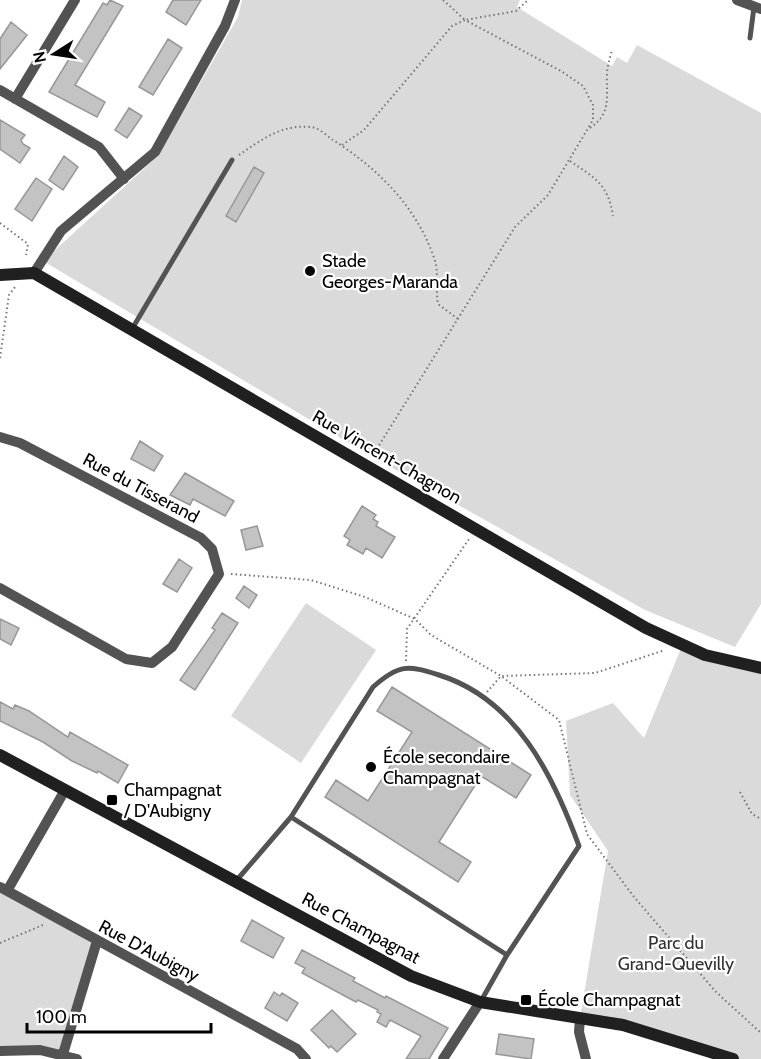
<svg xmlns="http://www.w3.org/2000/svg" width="761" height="1059" font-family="Cabin,sans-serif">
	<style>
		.green { fill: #dadada }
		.building { fill: #c3c3c3; stroke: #979797; stroke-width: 1.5 }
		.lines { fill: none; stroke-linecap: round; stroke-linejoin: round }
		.path { stroke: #757575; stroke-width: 2; stroke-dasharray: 1.5 3; stroke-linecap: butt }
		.lane { stroke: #535353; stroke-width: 5 }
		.street { stroke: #535353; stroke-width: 10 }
		.secondary { stroke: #202020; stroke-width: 12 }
		.poi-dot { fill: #000; stroke: #fff; stroke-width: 2 }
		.labels { text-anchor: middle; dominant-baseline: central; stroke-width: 4.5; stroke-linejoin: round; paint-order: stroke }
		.poi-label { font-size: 18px; fill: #000; stroke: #fff; text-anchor: start }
		.street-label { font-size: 18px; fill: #000; stroke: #fff }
		.park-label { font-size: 18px; fill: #313131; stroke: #fff }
	</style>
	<rect width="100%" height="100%" fill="#fff"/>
	<path class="green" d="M242,0H520L517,7L612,66L617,57L627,63L637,45L761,113V604L735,647L645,610L364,452L43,261L158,156L238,17Z
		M306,603L376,650L301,763L231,716Z
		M682,646L761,668V1059H733L580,1018L608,851L570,795L566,721L613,703L644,738Z
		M0,889L97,941L63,1054L0,1051Z"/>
	<path class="building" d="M110,0L123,6L75,85L105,102L97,117L49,92L103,3L107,5Z
		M173,0H201L186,25L166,12Z
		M11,22L27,35L0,69V39Z
		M168,39L182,48L153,95L139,87Z
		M129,108L142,116L127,138L115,130Z
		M0,120L25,135L21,140L23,144L30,148L20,163L0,149Z
		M64,156L78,167L63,190L49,180Z
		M254,167L264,173L236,222L226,216Z
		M36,178L52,189L32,221L15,209Z
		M140,441L163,456L154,471L131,459Z
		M185,473L234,501L225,516L193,499L190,505L170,495Z
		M362,506L376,515L373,519L378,522L376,526L395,537L382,558L366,548L363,554L347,545L350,540L344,536Z
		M257,526L263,546L246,550L241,530Z
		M179,559L192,568L177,592L163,584Z
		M244,586L257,595L249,608L236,598Z
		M222,613L238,623L195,690L180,680L215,630L212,628Z
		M0,619L19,628L11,645L0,639Z
		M392,687L531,775L516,798L481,776L439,842L471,862L458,882L325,797L336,780L368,801L412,732L377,711Z
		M0,702L13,709L15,705L29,711L68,737L70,732L128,765L118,783L98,771L97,773L72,761L43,742L0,721Z
		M252,920L284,938L273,958L241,941Z
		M302,950L355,978L353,981L385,998L386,996L448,1028L429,1059H406L421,1036L390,1020L386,1027L377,1022L381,1014L377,1012L378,1010L358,1000L356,1002L302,973L305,968L295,963Z
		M274,992L280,996L282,993L298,1003L287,1021L265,1008Z
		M332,1010L356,1034L337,1052L331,1046L329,1048L311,1030Z
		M499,1034L534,1039L531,1059L496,1054Z"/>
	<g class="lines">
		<path class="path" d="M443,0L465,20L516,11L528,0
			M590,128C612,113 606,97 607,75C607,67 610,58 612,50
			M342,145L364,130L452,26L465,20L561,71L583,86L593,105V120L548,195L515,227L373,455
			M239,155C261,140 282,124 310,127C318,127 326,135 333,140C377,168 415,205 433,255C440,272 435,287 438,304L458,319
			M570,161C595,178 608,184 613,216
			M0,223L28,244L26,255
			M0,358L9,295L15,287
			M231,574L311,580L365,597L415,619L431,635L501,676L559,720L587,834L634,897L716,992L761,1033
			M406,661L407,629L469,539
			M487,692L501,676L595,673L665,650
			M740,792L752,814L761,819
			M0,943L43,925"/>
		<path class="lane" d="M750,38L754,7
			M132,329L232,160
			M291,817L507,955
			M236,881L291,817L373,687C399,664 407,665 439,675C516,699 553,775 579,846L507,955L481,1001"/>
		<path class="street" d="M737,0L761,9
			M0,90L99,147L124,179
			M15,99L75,0
			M34,273L61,231L155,152L225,26L235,0
			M0,437L20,443L201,538L212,549L219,574L172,647L152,663L126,659L0,588
			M0,887L297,1049L306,1059
			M7,891L65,790
			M580,1018L579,1032L586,1059
			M0,1051L40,1050L77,1059
			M63,1054L97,941
			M443,1059L480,1002"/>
		<path class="secondary" d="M0,275L34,273L646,628L705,655L761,668
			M0,755L411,976L480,1002L623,1025L733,1059"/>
	</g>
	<g class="poi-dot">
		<circle cx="310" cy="271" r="6"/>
		<circle cx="371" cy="767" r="6"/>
		<rect x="106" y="794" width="12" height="12" rx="3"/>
		<rect x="520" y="994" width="12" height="12" rx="3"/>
	</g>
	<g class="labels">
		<g class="poi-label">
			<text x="322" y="261">Stade<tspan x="322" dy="21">Georges-Maranda</tspan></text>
			<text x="383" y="757">École secondaire<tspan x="383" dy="21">Champagnat</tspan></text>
			<text x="124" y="790">Champagnat<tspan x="124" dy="21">/ D'Aubigny</tspan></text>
			<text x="538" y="1000">École Champagnat</text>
		</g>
		<g class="street-label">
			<text transform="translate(387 457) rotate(30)">Rue Vincent-Chagnon</text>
			<text transform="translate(141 488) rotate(28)">Rue du Tisserand</text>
			<text transform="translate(361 928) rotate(28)">Rue Champagnat</text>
			<text transform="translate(149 951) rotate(28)">Rue D'Aubigny</text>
		</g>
		<g class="park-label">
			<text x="676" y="943">Parc du<tspan x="676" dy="21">Grand-Quevilly</tspan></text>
		</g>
	</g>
	<g transform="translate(54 54) rotate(258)" stroke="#ffffff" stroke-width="4.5" paint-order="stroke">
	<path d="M0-4.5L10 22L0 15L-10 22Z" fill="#000000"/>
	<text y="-9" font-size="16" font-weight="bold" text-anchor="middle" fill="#000000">N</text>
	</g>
	<path d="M27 1023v9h184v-9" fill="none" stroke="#000000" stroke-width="3"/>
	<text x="36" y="1023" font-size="18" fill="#000000" stroke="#ffffff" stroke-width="4.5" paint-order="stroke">100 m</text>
</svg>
